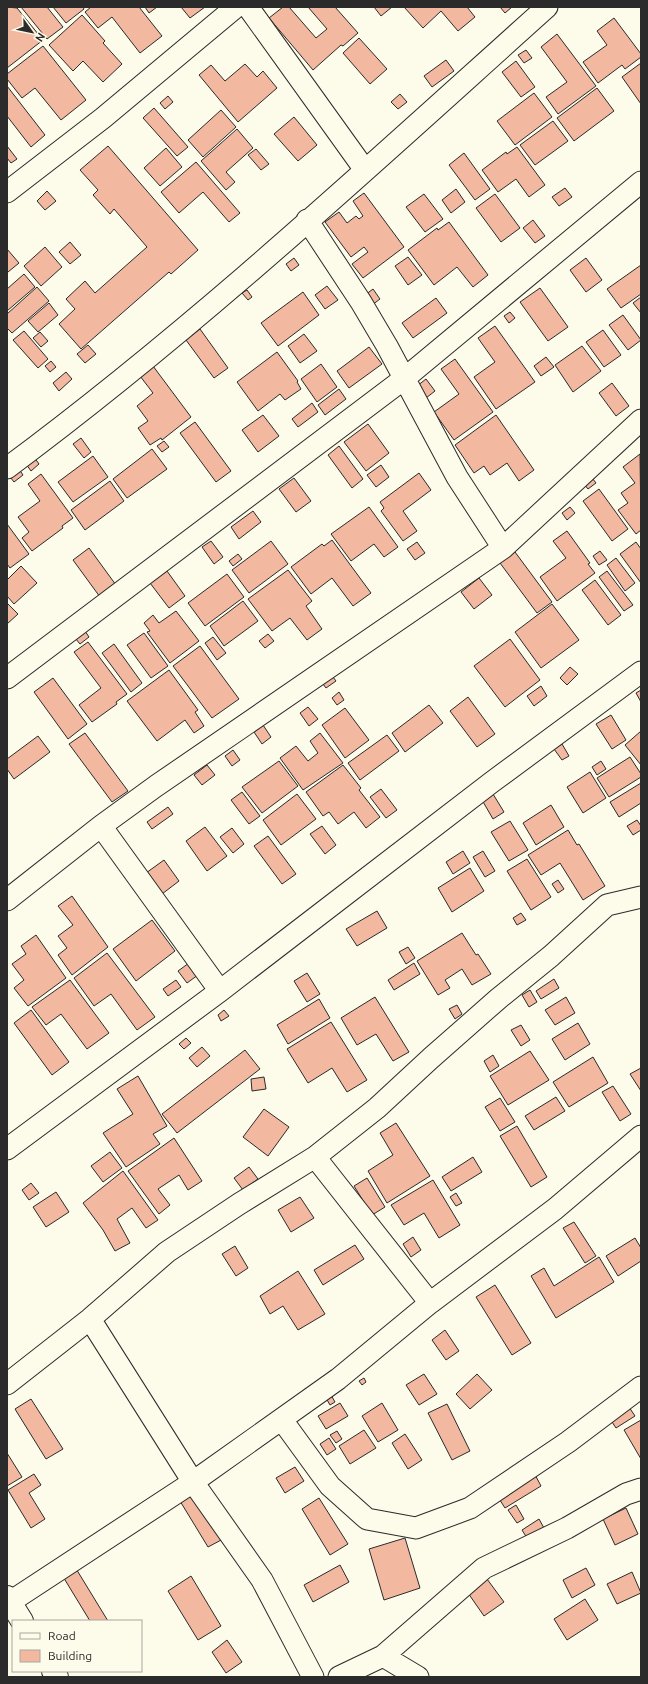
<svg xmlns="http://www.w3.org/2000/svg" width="648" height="1684" font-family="Ubuntu,sans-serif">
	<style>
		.building { fill: #f2b8a0; stroke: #2b2b2b }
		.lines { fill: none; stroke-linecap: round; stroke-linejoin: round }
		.street-casing { stroke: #2b2b2b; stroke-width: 23 }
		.highway-casing { stroke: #2b2b2b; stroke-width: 24 }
		.street { stroke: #fdfbea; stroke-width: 21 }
		.highway { stroke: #fdfbea; stroke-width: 22 }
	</style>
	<rect width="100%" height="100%" fill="#fdfbea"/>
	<path class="building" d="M7,7L17,8L43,40L7,68Z
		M21,7H47L63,27L47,39Z
		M53,7H83L84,9L66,23Z
		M91,7H139L162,36L140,53L112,17L98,28L85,12Z
		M145,7H157L149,13Z
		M181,7H205L190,18Z
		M283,7H289L316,38L327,29L308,7H335L358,33L343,46L341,45L313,70L269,18Z
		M374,7H392L381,16Z
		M404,7H467L475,17L458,31L441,11L423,28Z
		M500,7H512L505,13Z
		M82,15L105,41L103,43L122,64L103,82L83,61L73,71L49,45Z
		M614,18L641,54V57L625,69L622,65L598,83L583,62L607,45L597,31Z
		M557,34L596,86L558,114L546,97L567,82L541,47Z
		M359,38L387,69L370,84L343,53Z
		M43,46L86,100L61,120L35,88L22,98L7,79V74Z
		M526,50L532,58L524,63L518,55Z
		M446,60L454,71L432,87L424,76Z
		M516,61L535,87L521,97L502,72Z
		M641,63V104L622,77Z
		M245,64L257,77L263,71L277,88L238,122L199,75L211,65L225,81Z
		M7,86L45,135L31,147L7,116Z
		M597,88L614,111L574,141L557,118Z
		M534,93L552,117L515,145L497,121Z
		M400,94L407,102L398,109L391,102Z
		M168,96L173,102L165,109L160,103Z
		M154,108L188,147L177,156L143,118Z
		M221,110L236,127L203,157L188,140Z
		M294,117L317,145L298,161L274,134Z
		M553,121L568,141L535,165L520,145Z
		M237,129L253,148L226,172L235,182L226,190L201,161Z
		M7,146L17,159L11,163L7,158Z
		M108,146L198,250L171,274L169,272L81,349L59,324L75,309L66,299L85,281L95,293L147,247L114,209L110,214L93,195L98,190L80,170Z
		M517,147L545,185L529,197L516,179L498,192L482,170L506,152L507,154Z
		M166,148L182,167L160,186L144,168Z
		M256,149L269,164L261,170L248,155Z
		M464,153L490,189L475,200L449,165Z
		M196,162L240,213L229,222L203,192L179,213L161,192Z
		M565,188L572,197L559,206L552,197Z
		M456,189L465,202L451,213L442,200Z
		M47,191L56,201L45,210L37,201Z
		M364,193L404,247L363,278L352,264L368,252L364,247L351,257L325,222L339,212L347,223L356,216L359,219L363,216L353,201Z
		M424,194L443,219L425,232L406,207Z
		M495,194L520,228L501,242L476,208Z
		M533,220L545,236L535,243L523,228Z
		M449,222L488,275L473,287L457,267L434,285L408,250L437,228L438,230Z
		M70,242L81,255L70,264L59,252Z
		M45,247L62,267L41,286L24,266Z
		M7,249L19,263L8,272L7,271Z
		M408,257L422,275L408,285L395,266Z
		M294,258L299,265L291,271L286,264Z
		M586,258L602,280L586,292L570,270Z
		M641,265V294L621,308L607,289Z
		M24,274L35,287L7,311V289Z
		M327,286L338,300L325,309L315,295Z
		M37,287L49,301L12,333L7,328V314Z
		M540,288L568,327L548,341L520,302Z
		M373,289L380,299L372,305L365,295Z
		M247,290L252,297L248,300L242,293Z
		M303,292L319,315L278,346L261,323Z
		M641,297V313L633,303Z
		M436,298L447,313L413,338L402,323Z
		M49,303L58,315L38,332L28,321Z
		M510,312L515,318L509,323L504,316Z
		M623,315L641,340L628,350L609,325Z
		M495,326L535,382L496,409L474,377L495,362L478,338Z
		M200,329L228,368L214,378L186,340Z
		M603,330L621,355L604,367L586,342Z
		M24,331L48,359L38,368L13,340Z
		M40,332L48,341L41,347L33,338Z
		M304,334L317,351L300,363L288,346Z
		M88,345L96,354L85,363L77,354Z
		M582,346L601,371L573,392L555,365Z
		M369,347L382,364L349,388L337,371Z
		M277,352L298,381L297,382L301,389L285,400L280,394L258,411L237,382Z
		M546,357L554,367L541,376L534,366Z
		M455,359L493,412L454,440L434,412L459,394L441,369Z
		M51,361L56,367L50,372L45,366Z
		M321,364L337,387L317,402L301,379Z
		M153,366L191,417L162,440L161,438L150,445L138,428L148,421L137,406L153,393L140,376Z
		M66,372L72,379L59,391L53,383Z
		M426,379L435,391L426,398L417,386Z
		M612,383L629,406L616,416L599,393Z
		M339,389L346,399L325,415L318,405Z
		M312,403L318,412L298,427L292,419Z
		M263,415L279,436L258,452L242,430Z
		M496,415L534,470L519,481L507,463L490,475L484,466L474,473L455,445Z
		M195,422L231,471L216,482L180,433Z
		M368,424L389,453L366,471L344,442Z
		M81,438L91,452L84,458L73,444Z
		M164,441L169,447L162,452L157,446Z
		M339,446L363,479L352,488L328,455Z
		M152,449L167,469L127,498L113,479Z
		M640,454L641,530L636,534L618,510L628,503L621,493L635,483L623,467Z
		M93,456L108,477L73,502L58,482Z
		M34,457L39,464L31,471L26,464Z
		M381,465L389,477L376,487L367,475Z
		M17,466L23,475L14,482L7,473Z
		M419,473L431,490L403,511L417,531L403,541L381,511L384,508L380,502Z
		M41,474L73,518L62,526L63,528L32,551L22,538L29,532L18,517L40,501L28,484Z
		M589,474L596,483L588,489L581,480Z
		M294,478L311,501L296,512L279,489Z
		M110,481L124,501L85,530L71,510Z
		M599,489L628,529L612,541L583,501Z
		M369,507L398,547L384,557L374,544L351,561L331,534Z
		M570,507L575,513L567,520L562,513Z
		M253,511L261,522L239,539L231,527Z
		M7,524L29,554L10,568L7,564Z
		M567,531L590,563L588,564L595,573L557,601L540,577L566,558L553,541Z
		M332,540L371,593L353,606L332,578L311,594L291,567L322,544L324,546Z
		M211,541L223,557L214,564L202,547Z
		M271,541L288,564L249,593L232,570Z
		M417,542L425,553L415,560L407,549Z
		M636,542L641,549V583L620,554Z
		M89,548L116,585L100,597L73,560Z
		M600,551L607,560L599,565L593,556Z
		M515,552L552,602L537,613L500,563Z
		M238,554L242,559L233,566L229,561Z
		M616,558L635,583L625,591L607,565Z
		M21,566L37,583L14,604L7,596V580Z
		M288,570L312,601L306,606L322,629L307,640L290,618L272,631L248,599Z
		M167,571L185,596L169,608L150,583Z
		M607,571L633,605L624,611L599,577Z
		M227,574L244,597L205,626L188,603Z
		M479,578L492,595L474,609L461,592Z
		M595,580L621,615L608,625L582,590Z
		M243,601L258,621L224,646L210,626Z
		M7,603L18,614L7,624Z
		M552,604L579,640L541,668L515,632Z
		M176,611L199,641L170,663L147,632L150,631L144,623L153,615L159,623Z
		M85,631L89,637L80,644L75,638Z
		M144,633L168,666L151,678L127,645Z
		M268,634L274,641L265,648L259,641Z
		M213,637L226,653L217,660L205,643Z
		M510,639L540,680L505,707L474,666Z
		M88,642L127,694L116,702L117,704L92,722L79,705L101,688L74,652Z
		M114,644L142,683L131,692L102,653Z
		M200,646L239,699L212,718L173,666Z
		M570,667L578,674L567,685L560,678Z
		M169,670L198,710L195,712L204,726L194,733L185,720L157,741L127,701Z
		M330,673L336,681L326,688L320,680Z
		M53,678L87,724L68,739L34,692Z
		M541,686L547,696L534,706L527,696Z
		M641,690V702L636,693Z
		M339,692L344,700L337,705L332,698Z
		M468,697L495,734L477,747L450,711Z
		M429,705L443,723L405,752L392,733Z
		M308,707L318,719L309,726L300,713Z
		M345,708L369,740L345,758L322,725Z
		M611,715L626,740L612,749L596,724Z
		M263,725L271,737L262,744L254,732Z
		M641,731V765L625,745Z
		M85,733L128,791L112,802L69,744Z
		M320,733L343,763L303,790L280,758L296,746L308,761L318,753L310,741Z
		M387,735L399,751L360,780L348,763Z
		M38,736L50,752L14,779L7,769V759Z
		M562,744L569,756L562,760L554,749Z
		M233,750L240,760L232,766L225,756Z
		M630,757L641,774V777L609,797L597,778Z
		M279,761L298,786L262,813L242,787Z
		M601,761L606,769L597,775L592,767Z
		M207,765L215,775L202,785L194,775Z
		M343,765L361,788L359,790L380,817L366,828L354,812L338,824L329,812L323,816L306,792Z
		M590,772L606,798L583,813L567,787Z
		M641,783V803L619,817L610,802Z
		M381,789L397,810L386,818L370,797Z
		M242,792L260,816L249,824L231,800Z
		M297,794L316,819L281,845L263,820Z
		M493,794L504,812L493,819L482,800Z
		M551,805L564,827L536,845L523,823Z
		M168,807L173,814L152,829L147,822Z
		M637,820L641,826V830L633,835L627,826Z
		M510,821L528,850L509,861L491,832Z
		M322,826L336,845L325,854L310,834Z
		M205,827L227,856L207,871L186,841Z
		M232,828L244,844L233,853L220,837Z
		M568,830L577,845L579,844L605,886L583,900L560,863L541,875L528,855Z
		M268,836L296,874L282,884L254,846Z
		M463,851L470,863L453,874L446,862Z
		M483,851L495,871L485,877L473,857Z
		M527,859L551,897L531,910L507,871Z
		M164,860L179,881L162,894L146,873Z
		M470,868L484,891L452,912L438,888Z
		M558,880L564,889L558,893L552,884Z
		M72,896L108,947L72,975L58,955L67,948L58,936L73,925L58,906Z
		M377,911L387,928L357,946L346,929Z
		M521,913L526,920L517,925L513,918Z
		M152,920L175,951L136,981L113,949Z
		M462,933L476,955L478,954L491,974L472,985L462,969L445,980L450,988L438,995L417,961Z
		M36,935L66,978L28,1006L14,988L24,980L12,964L26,954L21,946Z
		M408,947L415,958L406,964L399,952Z
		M107,953L155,1017L137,1030L111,994L94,1006L74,978Z
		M189,963L198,975L187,983L178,971Z
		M414,963L420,974L394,990L388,980Z
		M307,973L320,994L307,1002L294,981Z
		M554,979L559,988L541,999L536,991Z
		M70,980L109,1033L87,1049L61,1014L46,1025L32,1007Z
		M176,980L181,987L168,996L163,989Z
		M530,990L537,1002L529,1007L522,995Z
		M375,997L409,1052L393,1061L376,1034L357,1045L341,1018Z
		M566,997L575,1013L555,1025L545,1010Z
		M319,999L330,1018L288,1044L277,1025Z
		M457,1005L462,1014L455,1019L449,1009Z
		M31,1010L69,1062L52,1075L14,1023Z
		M224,1010L229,1016L221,1021L218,1015Z
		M331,1022L367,1080L347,1092L332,1068L308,1083L287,1049Z
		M578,1023L590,1044L565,1060L552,1039Z
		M521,1025L530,1040L521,1046L511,1030Z
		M186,1038L191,1043L184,1049L179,1044Z
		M202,1047L210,1056L197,1067L189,1058Z
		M245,1050L260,1069L177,1133L162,1114Z
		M530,1051L549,1080L508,1105L490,1076Z
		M493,1055L499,1066L490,1072L484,1061Z
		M593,1057L608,1083L569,1107L553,1082Z
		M641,1068V1091L630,1074Z
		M138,1076L167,1126L153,1134L160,1144L126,1167L103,1133L133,1114L117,1089Z
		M264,1077L266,1089L252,1091L251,1079Z
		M613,1086L631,1114L620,1121L602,1092Z
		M556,1097L565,1111L534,1130L525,1116Z
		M500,1098L515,1122L500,1131L485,1107Z
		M264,1109L289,1127L268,1156L243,1137Z
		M396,1123L430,1176L387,1203L368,1171L393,1155L380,1133Z
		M517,1126L547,1177L531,1187L500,1136Z
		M174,1138L202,1181L188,1190L179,1175L158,1189L170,1205L159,1214L128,1171Z
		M110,1152L122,1168L103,1182L91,1166Z
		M473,1157L482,1172L451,1191L442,1177Z
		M249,1167L258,1179L243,1190L234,1178Z
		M123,1171L158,1220L146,1228L132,1208L117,1219L130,1243L115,1251L103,1230L83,1203Z
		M367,1178L385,1207L372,1215L354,1186Z
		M433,1180L460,1225L439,1238L424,1213L404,1225L391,1205Z
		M31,1183L39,1193L29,1200L22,1190Z
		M56,1192L69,1212L46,1227L33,1207Z
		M456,1193L462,1203L456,1206L450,1197Z
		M300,1197L314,1218L291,1232L278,1210Z
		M574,1222L596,1256L585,1263L563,1228Z
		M413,1237L421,1250L411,1257L403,1244Z
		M635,1238L641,1248V1261L618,1276L606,1256Z
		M355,1245L364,1259L323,1285L314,1270Z
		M235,1246L248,1268L236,1276L222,1254Z
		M599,1257L614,1282L556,1318L531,1276L544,1268L554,1286Z
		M298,1271L325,1314L298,1330L283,1306L270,1314L260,1296Z
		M495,1285L531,1343L512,1355L476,1297Z
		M445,1330L459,1351L446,1360L432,1340Z
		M424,1374L437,1394L419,1405L406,1385Z
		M477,1374L492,1390L470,1409L456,1394Z
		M364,1378L366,1382L362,1385L359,1381Z
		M331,1395L335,1402L330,1405L326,1398Z
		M31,1399L63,1449L46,1459L15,1409Z
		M340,1403L348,1416L326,1429L318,1416Z
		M382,1403L398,1430L378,1442L362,1416Z
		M447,1404L470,1451L452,1460L428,1413Z
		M627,1404L635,1416L616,1428L608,1416Z
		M641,1420V1459L624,1430Z
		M364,1430L376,1448L350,1464L339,1446Z
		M337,1431L342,1439L336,1443L330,1435Z
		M405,1434L422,1460L408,1469L392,1443Z
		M329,1438L336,1449L327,1455L320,1444Z
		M7,1453L22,1477L7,1486Z
		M295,1467L304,1481L285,1493L276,1478Z
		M533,1471L541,1486L505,1508L496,1494Z
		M34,1474L41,1485L29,1493L45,1519L31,1528L8,1490Z
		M194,1492L223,1539L208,1547L180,1501Z
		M319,1498L348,1544L330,1555L302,1509Z
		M516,1505L524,1519L517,1523L508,1510Z
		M626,1508L638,1534L615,1545L603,1519Z
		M539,1519L544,1528L527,1538L522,1530Z
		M405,1538L420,1588L384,1600L369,1549Z
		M340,1565L349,1582L313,1602L304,1585Z
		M75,1567L108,1621H90L62,1575Z
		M586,1568L595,1585L572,1598L563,1580Z
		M632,1572L641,1593L617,1604L607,1584Z
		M191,1576L221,1626L198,1640L168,1591Z
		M487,1579L504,1602L484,1616L468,1593Z
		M585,1599L598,1620L567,1640L554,1619Z
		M227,1640L242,1662L226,1673L212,1652Z"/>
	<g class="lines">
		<g class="street-casing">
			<path id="street" d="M248,7L365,170
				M7,192L103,118L236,7
				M307,220L361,302L387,346L457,477L503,548
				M7,468C197,327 371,165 547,7
				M7,678L405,378L641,182
				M101,826L220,991
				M7,900L101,826L156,786L503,548L641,420
				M7,1149L220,991L492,782L641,672
				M315,1157L430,1303
				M90,1319L193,1482L262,1580L313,1677
				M7,1384L90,1319L167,1252L239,1204L315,1157L377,1108L431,1058L498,999L551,956L607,905L641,897
				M282,1420L330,1486L367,1519L416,1528L470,1508L568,1442L641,1387
				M10,1602L193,1482L338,1379L430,1303L555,1209L641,1136
				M383,1656L418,1677
				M339,1677L383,1656L484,1568L567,1528L626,1494L641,1489"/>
		</g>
		<g class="highway-casing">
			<path id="highway" d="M7,1597L22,1621
				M53,1671L57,1677"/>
		</g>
		<use href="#street" class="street"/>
		<use href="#highway" class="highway"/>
	</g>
	<rect width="648" height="1684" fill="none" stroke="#2b2b2b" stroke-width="16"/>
	<rect x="12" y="1620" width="130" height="52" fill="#fdfbea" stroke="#a9a89e"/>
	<rect x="20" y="1633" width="20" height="6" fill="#fdfbea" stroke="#a9a89e"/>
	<text x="48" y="1640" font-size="12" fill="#2b2b2b">Road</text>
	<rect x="20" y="1650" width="20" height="12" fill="#f2b8a0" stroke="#a9a89e"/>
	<text x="48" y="1660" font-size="12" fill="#2b2b2b">Building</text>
	<g transform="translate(32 32) rotate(123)" stroke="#fdfbea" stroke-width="3" paint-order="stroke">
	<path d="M0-3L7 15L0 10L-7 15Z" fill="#2b2b2b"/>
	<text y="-6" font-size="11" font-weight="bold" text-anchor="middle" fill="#2b2b2b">N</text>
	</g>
</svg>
